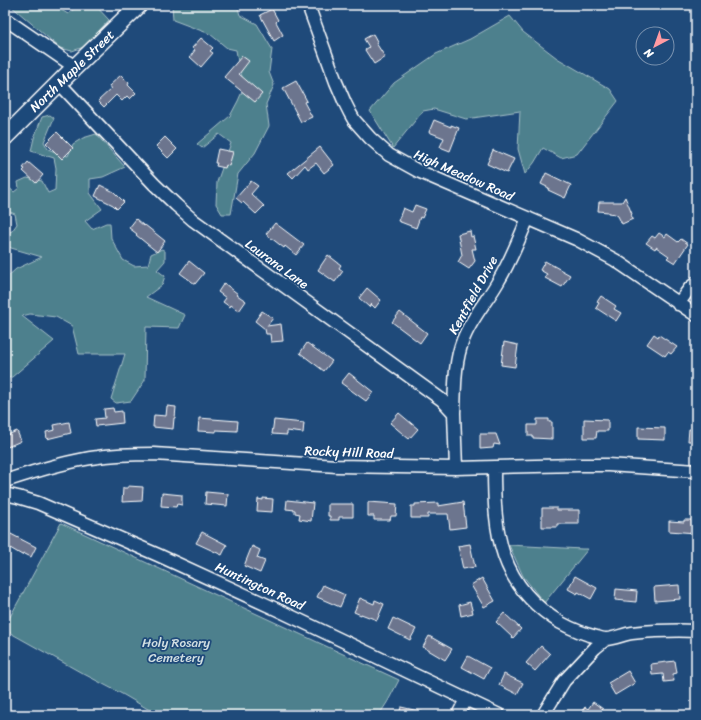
<svg xmlns="http://www.w3.org/2000/svg" width="701" height="720" font-family="Sriracha,sans-serif">
	<style>
		.green { fill: #4d808d; stroke: #a6c0c6 }
		.building { fill: #6c748e; stroke: #fff }
		.lines { fill: none; stroke-linecap: round; stroke-linejoin: round }
		.minor-casing { stroke: #fff; stroke-width: 15 }
		.major-casing { stroke: #fff; stroke-width: 19 }
		.minor { stroke: #1f4a7a; stroke-width: 12 }
		.major { stroke: #1f4a7a; stroke-width: 16 }
		.labels { text-anchor: middle; dominant-baseline: central; stroke-width: 3.5; stroke-linejoin: round; paint-order: stroke }
		.street-label { font-size: 13px; fill: #fff; stroke: #1f4a7a }
		.park-label { font-size: 13px; fill: #d2dfe2; stroke: #1f4a7a }
	</style>
	<rect width="100%" height="100%" fill="#1f4a7a"/>
	<filter id="ink" filterUnits="userSpaceOnUse"><feTurbulence type="fractalNoise" baseFrequency=".025" numOctaves="2"/><feDisplacementMap in="SourceGraphic" scale="8" xChannelSelector="R" yChannelSelector="G"/><feConvolveMatrix kernelMatrix="1 2 1 2 8 2 1 2 1" color-interpolation-filters="sRGB"/></filter>
	<g filter="url(#ink)">
		<path class="green" d="M10,5H53L68,14L79,5H95L109,20L84,47L72,51L60,48Z
			M172,5H237L240,15L257,24L272,49L269,72L274,85L266,104L269,126L255,153L238,174L231,214H222L216,204L217,182L231,143L219,134L202,148L197,144L230,116L238,101L245,85L239,68L236,50L227,48L210,34L173,20Z
			M510,16L523,32L557,58L610,89L618,101L577,154L561,158L543,148L534,163L525,174L518,149L520,111L466,119L434,109L423,111L393,148L370,111L394,83L436,54L470,39Z
			M50,115L54,118L44,142L48,149L60,154L68,156L73,144L83,138L96,134L125,167L103,177L90,179V193L102,209L85,221L92,229L106,223H110L111,238L123,260L134,266L148,265L151,254L162,249L165,251V261L157,270L165,276L162,285L146,297L185,315L179,328L146,327L145,380L131,401L116,403L111,399L125,354H79L72,326L56,317L30,314L22,316L54,341L12,377L5,379V279L16,269L42,257L11,248L5,243V234L12,231L17,224L15,214L5,210V182L8,187L14,192L19,188L18,182L27,178L42,181L48,193L55,190L56,168L54,158L31,151L34,138L42,117Z
			M61,523L399,680L388,701L379,715H294L288,712L286,715H158L124,695L82,673L5,630V626Z
			M509,545L582,549H588L544,603L523,576Z"/>
		<path class="building" d="M272,9L278,20L276,22L283,35L274,41L260,15Z
			M373,34L378,43H376L385,57L374,64L365,50L369,47L364,39Z
			M201,38L213,48L210,51L213,53L201,67L190,57L195,50L192,48Z
			M242,56L249,61L239,74L262,94L255,102L224,77Z
			M121,75L129,83L128,85L136,93L130,99L127,96L122,101L116,95L104,107L98,101L111,89L109,86Z
			M296,81L307,101L304,102L312,117L301,122L283,88Z
			M434,120L451,127V125L459,128L450,151L440,147L444,138L429,132Z
			M57,132L73,148L62,159L46,143Z
			M165,137L177,149L168,158L156,146Z
			M320,147L334,165L324,173L316,163L308,169L305,165L293,178L288,173Z
			M218,149L233,152L229,166L226,165L225,168L216,166L217,163H215Z
			M493,150L514,159L507,173L487,164Z
			M28,162L43,175L36,183L23,171L25,169L23,168Z
			M546,173L571,185L565,198L548,190L549,188L541,184Z
			M251,181L258,186L251,194L264,206L256,214L243,202L242,203L236,198Z
			M100,185L114,192L124,202L117,209L113,205L95,196Z
			M625,197L632,214L631,215L633,219L622,224L618,216L615,214L608,213V212L598,211L599,202H622Z
			M415,205L426,209L422,218L420,217L416,228L398,221L403,208L412,212Z
			M136,219L144,226L145,225L165,241L157,252L136,235L137,234L129,228Z
			M275,223L304,245L296,255L285,246L284,248L266,234Z
			M470,231L471,237L473,236L476,249H472L475,261L469,269L458,262L462,255L458,234Z
			M659,233L665,237L667,234L678,242L681,239L688,244L675,263L667,258L669,256L656,247L655,249L646,243L652,236L655,238Z
			M328,255L341,265L339,268L343,271L335,282L318,270Z
			M189,261L204,273L195,284L180,273Z
			M545,261L570,275L562,287L545,278L547,274L540,270Z
			M224,283L238,294L237,295L246,301L239,311L231,305L230,307L223,302L226,298L218,292Z
			M367,288L381,300L375,308L371,304L369,307L359,298Z
			M601,296L616,306L614,309L621,313L616,321L596,308L599,303L597,302Z
			M262,311L273,318L267,326L281,324L283,341L271,342L270,334H266L265,329L255,321Z
			M400,312L427,333L420,343L392,322Z
			M654,334L658,337L659,335L677,347L671,354L668,352L665,356L647,344Z
			M504,342L518,345L515,367L501,365Z
			M307,343L332,361L324,371L300,353Z
			M349,373L373,392L366,401L341,383Z
			M167,406L176,407L175,418H174L173,429L153,427L154,415L166,416Z
			M113,408L114,412L122,411L123,423L96,426L95,419L105,418L104,409Z
			M399,413L418,429L409,439L390,423Z
			M199,418L238,421L237,431L216,430V432L198,431Z
			M537,419H549V422H552V439L533,438V436H528V425H537Z
			M584,419L608,420V431H597L596,438H584Z
			M274,420L304,423L303,433L287,431V435L272,434Z
			M69,422L71,433L47,439L46,432L55,430L54,425Z
			M638,427L665,428V440L638,439Z
			M689,429L696,430V441H688Z
			M17,431L21,441L5,448V436Z
			M480,434H496L500,445L494,444L493,448L480,449Z
			M128,486L143,487L142,501L122,502L123,488H128Z
			M206,492L228,494L227,506L205,504Z
			M162,493L182,495V505L177,504L176,507L161,506Z
			M263,498L273,499L272,512L257,511L258,499L263,500Z
			M287,500L313,503L311,521L299,519L300,514L295,513V510L286,509Z
			M368,502L397,504L396,516H391L390,520H374V516H368Z
			M463,502L466,527L450,529L448,514H428V518H411V506H415V504L438,503V506Z
			M328,504H353V517H339V520H330V516H328Z
			M542,508H557V510H579V524H557V527H542Z
			M684,520H696V533L669,531V521L684,522Z
			M5,531L36,547L31,557L23,553L22,555L5,545Z
			M202,532L227,545L222,555L196,543Z
			M470,544L475,567L463,569L458,546Z
			M252,546L260,550L257,558L265,561L260,573L244,566Z
			M575,576L597,588L591,599L578,592L577,594L568,589Z
			M482,578L495,601L484,607L471,585Z
			M323,585L345,595L340,607L317,597Z
			M679,585L680,599L655,601L654,587Z
			M616,589L637,591L636,602L615,600Z
			M360,598L374,604L375,600L384,604L377,620L361,614V615L354,612Z
			M470,602L473,613L461,616L459,605Z
			M504,613L521,629L513,638L496,622Z
			M393,618L416,629L410,640L388,629Z
			M429,636L452,649L445,660L423,647Z
			M541,646L550,654L535,671L526,663Z
			M468,656L490,668L484,679L462,667Z
			M675,661L677,673L673,674L674,681L664,682L663,674L652,675L651,664Z
			M628,671L635,683L615,695L608,683Z
			M504,674L523,683L517,694L499,685Z
			M593,702L603,709L598,715H579L585,707L588,709Z
			M401,707L423,712L422,715H399Z"/>
		<g class="lines">
			<g class="minor-casing">
				<path id="minor" d="M308,5L336,82L345,103L350,113L354,120L370,138L389,155L418,171L576,239L615,260L696,315
					M5,19L75,67
					M59,83L154,184L176,205L193,220L442,400L454,413L456,468
					M678,304L690,288L696,283
					M454,413C455,388 454,363 463,340C471,318 488,300 499,280C511,260 519,239 528,218
					M494,468C494,533 499,586 561,623C572,629 584,634 597,637C600,638 603,639 606,639C614,639 624,634 632,633C653,631 675,630 696,631
					M5,481C35,471 67,461 98,457C117,454 136,454 154,454L337,466L456,468L578,465H608L696,471
					M5,494L18,497L38,503L158,555L278,610L499,715
					M458,715L466,699
					M543,715L564,681L595,648L606,639"/>
			</g>
			<g class="major-casing">
				<path id="major" d="M5,137L75,67L139,5"/>
			</g>
			<use href="#minor" class="minor"/>
			<use href="#major" class="major"/>
		</g>
	</g>
	<g class="labels">
		<g class="street-label">
			<text transform="translate(72 71) rotate(-44)">North Maple Street</text>
			<text transform="translate(464 175) rotate(24)">High Meadow Road</text>
			<text transform="translate(277 264) rotate(36)">Laurana Lane</text>
			<text transform="translate(473 295) rotate(-61)">Kentfield Drive</text>
			<text transform="translate(349 452) rotate(2)">Rocky Hill Road</text>
			<text transform="translate(260 586) rotate(25)">Huntington Road</text>
		</g>
		<g class="park-label">
			<text x="176" y="642">Holy Rosary<tspan x="176" dy="15">Cemetery</tspan></text>
		</g>
	</g>
	<rect width="701" height="720" fill="none" stroke="#1f4a7a" stroke-width="20"/>
	<rect x="10" y="10" width="681" height="700" fill="none" stroke="#fff" stroke-width="1.5" filter="url(#ink)"/>
	<g transform="translate(655 46) rotate(221)"><circle r="19" fill="#1f4a7a" stroke="#7992af"/>
	<path d="M0-3L7 15L0 10L-7 15Z" fill="#ff9aa2"/>
	<text y="-6" font-size="11" font-weight="bold" text-anchor="middle" fill="#ffffff">N</text>
	</g>
</svg>
